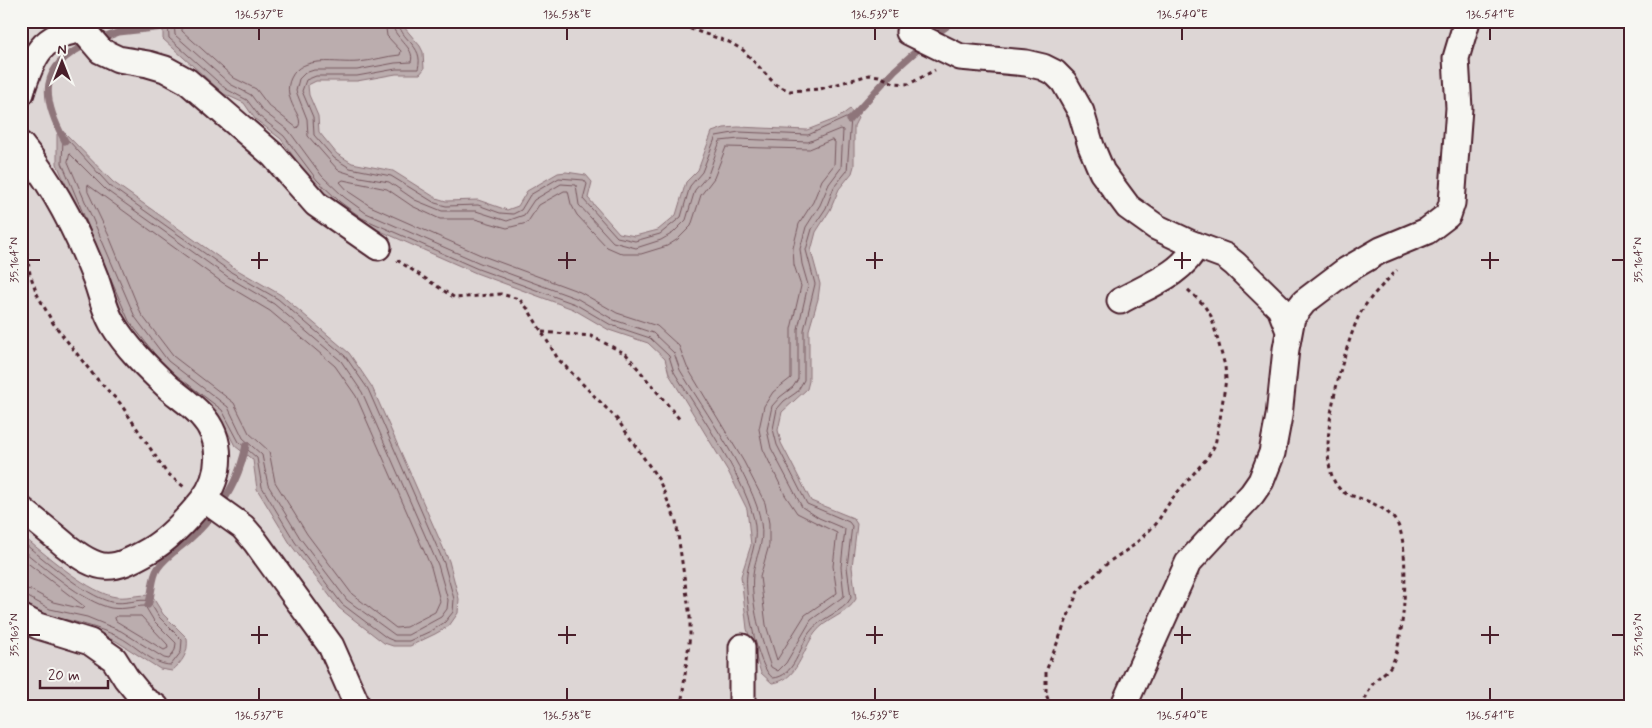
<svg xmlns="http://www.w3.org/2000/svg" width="1652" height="728" font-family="Mynerve,sans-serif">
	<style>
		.green { fill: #ddd6d5; stroke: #947a80 }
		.water { fill: #bbadae; stroke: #8e747a }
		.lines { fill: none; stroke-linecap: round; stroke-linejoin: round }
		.shore { stroke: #77585f; stroke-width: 1 }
		.stream { stroke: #8e747a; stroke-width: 7 }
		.minor-casing { stroke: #4a1f2b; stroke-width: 29 }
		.path { stroke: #4a1f2b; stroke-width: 3; stroke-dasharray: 4 4; stroke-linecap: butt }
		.minor { stroke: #f6f6f2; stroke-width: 25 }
		.ticks { fill: none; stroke: #4a1f2b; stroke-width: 2 }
		.neatline { fill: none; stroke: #4a1f2b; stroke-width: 2 }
		.ticks-label { font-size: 12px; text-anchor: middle; fill: #4a1f2b }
	</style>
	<rect width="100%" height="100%" fill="#f6f6f2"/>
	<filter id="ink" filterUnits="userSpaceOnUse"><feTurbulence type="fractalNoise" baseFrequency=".02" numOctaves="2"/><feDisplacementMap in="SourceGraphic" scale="10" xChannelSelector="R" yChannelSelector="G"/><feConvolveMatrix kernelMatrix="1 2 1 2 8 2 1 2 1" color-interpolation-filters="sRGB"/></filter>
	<g filter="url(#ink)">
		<path class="green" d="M21,21L1631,22V707H21Z"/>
		<path class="water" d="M163,21H404V27L420,46L423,52L424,69L420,74H396L357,81H316L308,85L309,95L318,116L319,132L337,154L352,163L393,171L436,198L446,201L478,200L507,210L518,206L527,191L558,173L566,172L586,175L592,182L588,198L619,233L635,236L658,230L676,215L686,182L698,170L712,132L724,128L738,127L807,130L838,118L850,109L858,118L854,126V166L852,173L839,189L830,210L816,232L811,251L820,284L818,299L809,330V381L807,389L782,412L778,430L781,443L811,501L853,518L857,524L852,567L856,599C847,615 826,618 815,633C802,650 798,681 772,683L761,673L747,629L741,576L751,545L747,509L728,471L669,374L665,359L648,343L609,330L573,309L476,273L360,222L337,206L313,184L281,139L255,119L244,103L224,94L163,39Z
			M65,133L113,182L234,268L281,295L349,353L372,387L449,561L459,599L458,613L449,626L435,634L410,646H393L384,643L339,608L291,545L257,489L253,460L235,446L218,413L160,369L125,323L57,164V134Z
			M21,535C44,553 83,588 111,596C126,600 138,593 152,596L163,614L187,638C189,653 182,662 172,671L160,669L116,641L46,620L21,606Z"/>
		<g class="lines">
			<path class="shore" d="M168,21L169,38L226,89L247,100L259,116L284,136L317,180L340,202L362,218L478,269L575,304L611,325L650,338L669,356L674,372C696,408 751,487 755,526C757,544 750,556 747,574C744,593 756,667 773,678C794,677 800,647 809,633C820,617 843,613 851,598L847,567L852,526L849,522L807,504L777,445L773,429L777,409L784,401L797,392L804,380V330L815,284L806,250L812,229L826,208L834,187L847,171L851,118L848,117L808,135L739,132L716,136L702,172L690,186L681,217L660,234L635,241L617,237L583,199L587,184L584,180L559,178L530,195L521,210L513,214L500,213L478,205L446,206L435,203L391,176L350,168L334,158L314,135L313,117L302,91L306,80L316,76H357L396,69H418C425,44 398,40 399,21
				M174,21L175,35L230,84L251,95L263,111L289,131L322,176L344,197L366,213L480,263L578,299L614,320L653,333L674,353L680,370C703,409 755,481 761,523C765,545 755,555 753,575C750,601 762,643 771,667L778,671L786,663L811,620L844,596L841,567L845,529L819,518L802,507L771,448L767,430L772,406L780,397L793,387L798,379V329L808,285L802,264L800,249L806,227L820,205L829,184L841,168L843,130L840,129L808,142L739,139L720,141L708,175L695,190L686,220L673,233L661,240L636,248L613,242L579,205L576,185L561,184L534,200L524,215L507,221L476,211H442L415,200L389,182L360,177L338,170L308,136L307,119L296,91L299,79L305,73L314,70H357L395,63L411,62C416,46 392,39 392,21
				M182,21V31L234,78L256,89L269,106L297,128C303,123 297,114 294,108C289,98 286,88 291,78C302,54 337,64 358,62C372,61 386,56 400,55L401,51L387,36L385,21
				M832,140L835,142L834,165L822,180L813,202L799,224L793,248L794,265L801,286L791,329V378L773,392L764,406L759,429L763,449L785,495L797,513L837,533L833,566L837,593L805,615L777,660L766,625L760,577L769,545V523L765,503L744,462L687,367L679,346L657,326L617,313L580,292L483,256L370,206L349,192L340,182L343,180L387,189L412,206L440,219H475L507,228L527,223L539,205L564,191H568L571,204L577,215L607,247L623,254H641L667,246L678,239L691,226L701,195L714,178L726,147L809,149Z
				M70,154L106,190L228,277L274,304L341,361L362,392L438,565L448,600L447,609L441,617L408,635H395L347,600L300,538L268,485L262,455L243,438L228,407L168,361L135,317L68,162Z
				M88,185L223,283L270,311L335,366L356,396L431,567L440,601L435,612L406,627L396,628L352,594L307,534L275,482L269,451L249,433L234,403L173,356L141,314L109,236L88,192Z
				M157,357L129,321L111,280L62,163L63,139L69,141L110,186L231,272L278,299L345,356L368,389L444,563L454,599L453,612L445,622L433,630L409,641H394L387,638L342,604L295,542L262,487L257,458L239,442L222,410L172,372
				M21,541C44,559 84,595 111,602C126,605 139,598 149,601L159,617L182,640L181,652L171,665C152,665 135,644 117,636C97,627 76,622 55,617
				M21,549C44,567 83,602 111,608C125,610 134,606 145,606L154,621L176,643L175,650L169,659L164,658L121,631L87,617L50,609L28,597L21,595
				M21,558L85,607L83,609L53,602L31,590L21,588
				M118,616H141L167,644L168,648L164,650L116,621L115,618Z"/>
			<path class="stream" d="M932,37L946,27L949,21
				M98,40L119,32L173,26
				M849,120L895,70L924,44
				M65,141C41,98 38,66 88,44
				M148,605C153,593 151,578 158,568C167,555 179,549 190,539C218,514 239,483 246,445"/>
			<g class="minor-casing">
				<path id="minor" d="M909,32L960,57L1026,63L1043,67L1055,73L1064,82L1081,112L1091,146L1102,172L1128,207L1156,227L1190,243L1225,256L1235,264L1280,308L1289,331
					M21,93C32,57 42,33 83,30L101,51L118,59L148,64L165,69L187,81L273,155L316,204L378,247
					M21,145C53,184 77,231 95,277C101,293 104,309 112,323C126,347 149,369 169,388C180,397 192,405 201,415C224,439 222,476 202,501C188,518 169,539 150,550C112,572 100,573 65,545C51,533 36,521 21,509
					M1120,301C1145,287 1185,273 1196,245
					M204,499L243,527L255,541L331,646L358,707
					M21,617L38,626L90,642L114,659L126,678L144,700L156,707
					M742,707V647
					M1123,707L1188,563L1252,494L1261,481L1272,453L1279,416L1286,349L1292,317L1304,302L1345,271L1381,250L1427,231L1448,215L1452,203L1459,108L1456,58L1467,21"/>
			</g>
			<path class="path" d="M667,21L729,42L743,50L776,85L790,91L820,89L869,75L879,76L894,83L909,84L935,70
				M21,215L30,274L37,294L53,323L95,377L120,403L166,472L184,487
				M397,260L455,298L501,294L519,299L528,309L558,359L617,419L659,480L676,521L690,617V635L681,707
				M542,332L591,336L626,354L681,421
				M1051,707L1046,694V671L1078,591L1110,561L1133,546L1156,524L1171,500L1207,458L1215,445L1220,419L1226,379L1225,366L1211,316L1203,304L1187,289
				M1362,707C1366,697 1369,688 1376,680C1381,675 1389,670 1392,664C1405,639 1409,556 1400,530C1395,513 1375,503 1359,498C1354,496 1346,495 1342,491C1309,465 1343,354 1357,320C1365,301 1383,285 1397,270"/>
			<use href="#minor" class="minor"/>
		</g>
	</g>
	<path class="ticks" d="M259,28V40M567,28V40M875,28V40M1182,28V40M1490,28V40M259,252V269M567,252V269M875,252V269M1182,252V269M1490,252V269M28,260H40M251,260H268M558,260H576M866,260H883M1174,260H1191M1481,260H1499M1612,260H1624M259,626V644M567,626V644M875,626V644M1182,626V644M1490,626V644M28,635H40M251,635H268M558,635H576M866,635H883M1174,635H1191M1481,635H1499M1612,635H1624M259,688V700M567,688V700M875,688V700M1182,688V700M1490,688V700"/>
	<rect width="1652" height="728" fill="none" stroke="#f6f6f2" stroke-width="55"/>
	<g transform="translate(62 62)" stroke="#f6f6f2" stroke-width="4" paint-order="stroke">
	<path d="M0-4L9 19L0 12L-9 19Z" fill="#4a1f2b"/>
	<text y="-8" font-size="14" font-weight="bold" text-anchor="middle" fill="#4a1f2b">N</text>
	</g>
	<path d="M40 680v8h68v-8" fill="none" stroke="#4a1f2b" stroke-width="2.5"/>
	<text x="48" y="680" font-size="15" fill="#4a1f2b" stroke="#f6f6f2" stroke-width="4" paint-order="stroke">20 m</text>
	<rect x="28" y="28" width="1596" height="672" class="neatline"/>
	<g class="ticks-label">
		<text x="259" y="18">136.537°E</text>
		<text x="567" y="18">136.538°E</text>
		<text x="875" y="18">136.539°E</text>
		<text x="1182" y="18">136.540°E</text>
		<text x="1490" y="18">136.541°E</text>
		<text transform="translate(14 260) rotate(-90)" y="4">35.164°N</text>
		<text transform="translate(1638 260) rotate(-90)" y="4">35.164°N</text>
		<text transform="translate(14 635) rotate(-90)" y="4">35.163°N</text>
		<text transform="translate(1638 635) rotate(-90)" y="4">35.163°N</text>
		<text x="259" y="719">136.537°E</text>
		<text x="567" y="719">136.538°E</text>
		<text x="875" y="719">136.539°E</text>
		<text x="1182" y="719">136.540°E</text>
		<text x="1490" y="719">136.541°E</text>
	</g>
</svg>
